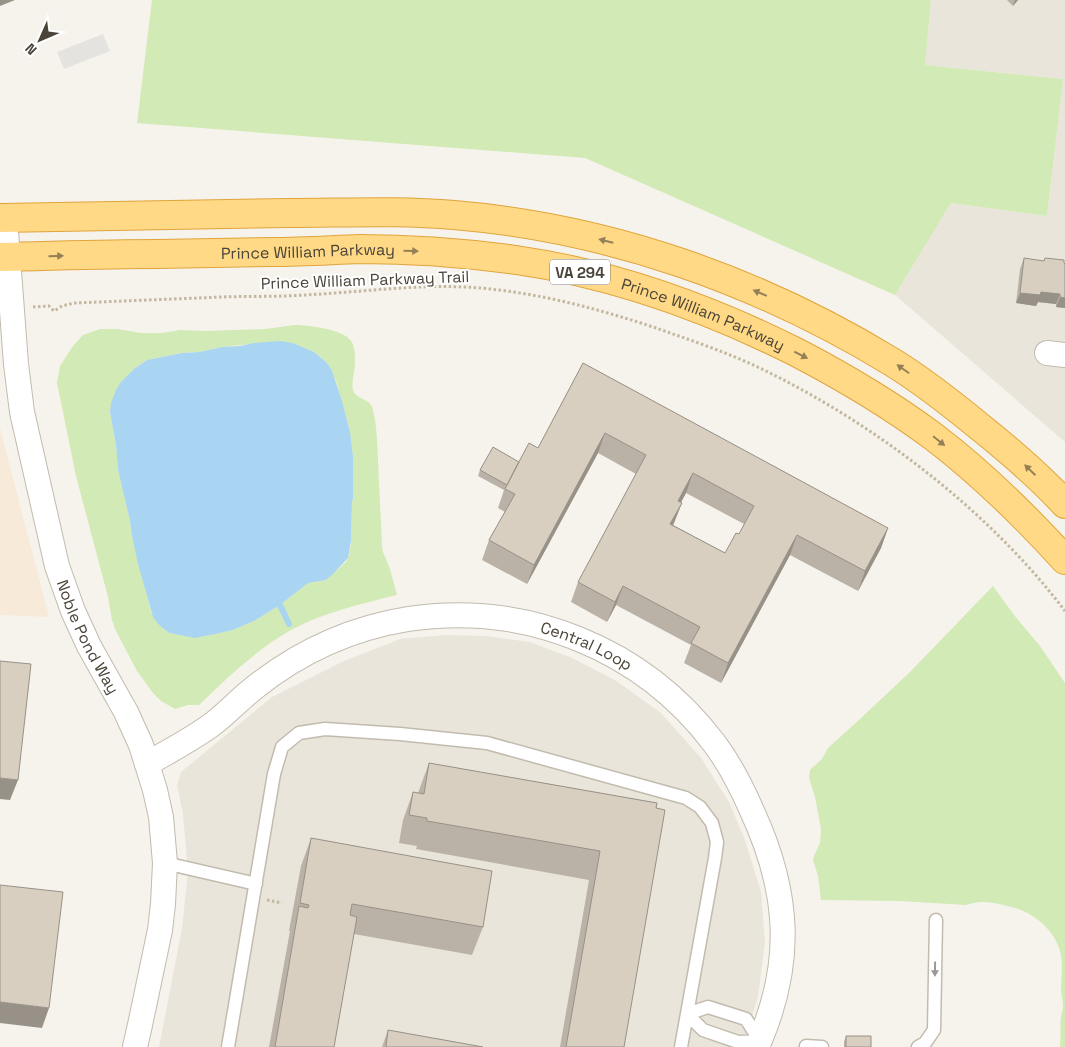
<svg xmlns="http://www.w3.org/2000/svg" width="1065" height="1047" font-family="'Space Grotesk',sans-serif">
	<style>
		.residential { fill: #eae5da }
		.commercial { fill: #f7ead8 }
		.green { fill: #d2eab5; fill-rule: evenodd }
		.parking { fill: #e5e3e0 }
		.water { fill: #a9d4f2 }
		.lines { fill: none; stroke-linecap: round; stroke-linejoin: round }
		.stream { stroke: #a9d4f2; stroke-width: 6 }
		.service-casing { stroke: #c2bbae; stroke-width: 15 }
		.minor-casing { stroke: #c2bbae; stroke-width: 26 }
		.trunk-casing { stroke: #e0a43c; stroke-width: 30 }
		.path { stroke: #c4b79f; stroke-width: 3; stroke-dasharray: 2.5 2.5; stroke-linecap: butt }
		.service { stroke: #fff; stroke-width: 12 }
		.minor { stroke: #fff; stroke-width: 24 }
		.trunk { stroke: #ffd985; stroke-width: 28 }
		.wall { fill: #bab2a6; fill-rule: evenodd }
		.shaded-wall { fill: #979187 }
		.building { fill: #d8cfc1; stroke: #979187; fill-rule: evenodd }
		.oneway { fill: #938057 }
		.oneway2 { fill: #9c9892 }
		.labels { text-anchor: middle; dominant-baseline: central; stroke-width: 4; stroke-linejoin: round; paint-order: stroke }
		.shield { fill: #fff; stroke: #817c74; stroke-width: 1 }
		.shield-label { font-size: 15px; font-weight: bold; fill: #4b4439 }
		.street-label { font-size: 16px; fill: #4b4439; stroke: #fff }
	</style>
	<rect width="100%" height="100%" fill="#f6f3ec"/>
	<path class="residential" d="M931,0H1065V442L895,295L951,203L1047,216L1063,79L925,65Z
		M445,635L485,636L530,642L570,657L615,680L661,713L701,758L729,802L745,840L761,892L765,942L758,997L742,1047H159L182,929L188,871L183,814L177,785L181,772L272,697L344,661L400,639Z"/>
	<path class="commercial" d="M0,428L49,617L0,615Z"/>
	<path class="green" d="M152,0H931L925,65L1063,79L1047,216L951,203L895,295L585,158L137,123Z
		M294,325C308,325 343,329 351,341C355,346 355,356 355,363C355,371 351,382 353,390C356,400 371,398 373,410C377,426 377,443 378,459C379,488 381,518 382,547L383,552L390,569L397,595C361,604 324,612 291,630C257,649 227,678 199,705H188L175,709L161,701L153,693L137,671L116,631L112,620L108,597L76,476L57,383L60,366L73,346L83,335L100,329H117L141,333H162L180,330L206,331L266,329ZM272,342L293,343L314,352L327,363L336,381L349,427L353,456V499L352,502L351,545L348,558L346,562L326,580L308,583L280,605L254,621L233,630L199,637H190L169,633L159,625L151,612L132,536L130,521L118,470L116,445L110,412L138,366L147,360L182,353L200,352L222,347Z
		M993,586L1014,615L1040,646L1065,683V1047H1060C1061,1037 1060,1027 1061,1016C1062,1013 1063,1009 1063,1005C1063,1000 1061,995 1061,990C1061,978 1063,967 1061,955C1057,933 1036,914 1015,908C1003,905 986,900 974,903C971,903 969,904 966,905L900,901L821,900L818,876L813,860L814,856L820,843L821,829L815,797L809,778L810,770L822,759L828,748L860,719L911,671Z"/>
	<path class="parking" d="M103,34L110,51L64,69L57,52Z"/>
	<path class="water" d="M280,341L293,343L314,352L327,363L332,371L342,401L350,432L353,456V499L352,502L351,541L348,558L333,574L326,580L308,583L280,605L254,621L233,630L215,634L195,638L169,633L159,625L153,617L138,564L132,536L130,521L118,470L116,445L110,412L111,403L116,390L121,382L134,369L147,360L182,353L200,352L222,347L240,346L254,343Z"/>
	<g class="lines">
		<path class="stream" d="M280,605L289,624"/>
		<g class="service-casing">
			<path id="service" d="M165,863L256,884
				M708,1007L746,1019L760,1041L738,1042L703,1030L687,1014Z
				M806,1046L822,1047
				M228,1047L274,774L282,747L299,733L325,729L400,734L487,743L686,798L700,807L712,823L717,842L715,858L681,1047
				M918,1047L925,1043L934,1030L936,920"/>
		</g>
		<g class="minor-casing">
			<g id="minor">
				<path id="s1" d="M5,218L16,364L22,412L57,566L73,611L89,646L126,712L141,745L155,790L161,817L165,863L163,904L160,930L140,1025L135,1047"/>
				<path d="M1047,353L1065,355"/>
				<path id="s2" d="M147,764C169,751 193,739 214,723C228,712 240,699 254,688C299,652 352,628 408,619C526,601 643,649 714,743C730,764 742,788 752,811C790,893 794,964 757,1047"/>
			</g>
		</g>
		<g class="trunk-casing">
			<g id="trunk">
				<path d="M0,218C96,216 192,214 288,213C343,213 399,210 454,215C610,228 759,281 892,362C923,381 952,404 980,427C1010,451 1039,476 1065,504"/>
				<path id="s3" d="M0,257C52,256 104,254 157,254C195,253 234,253 273,252C302,252 331,250 360,249C412,249 465,253 516,260C614,274 708,308 796,352C844,377 891,405 934,437C981,473 1025,516 1065,560"/>
			</g>
		</g>
		<path class="path" d="M33,307L49,306L54,311L62,306L74,303C123,301 173,299 222,297C249,296 277,297 304,295C366,292 428,282 490,289C547,295 602,310 656,328C693,341 732,354 768,372C879,427 990,512 1065,611
			M267,900L282,903"/>
		<use href="#service" class="service"/>
		<use href="#minor" class="minor"/>
		<use href="#trunk" class="trunk"/>
	</g>
	<path class="wall" d="M1007,0H1018L1013,6Z
		M1024,258L1044,261L1045,258L1065,264V308L1056,307V304L1038,302L1036,306L1016,303L1020,269Z
		M583,363L888,528L881,548L858,591L790,555L721,683L684,663L691,645L616,605L607,622L571,602L578,582L636,474L598,453L527,584L482,560L489,540L505,512L498,508L504,490L478,476L480,470L519,462L538,448ZM686,493L744,524L739,534L725,553L673,525L681,502Z
		M429,763L657,803L624,1047H560L589,880L416,849L417,846L399,843L403,820L413,792L418,793Z
		M311,838L483,927L472,955L354,934L334,1047H269L290,931H289L301,866Z
		M388,1030L483,1047H382Z
		M846,1036L871,1047H844V1042Z"/>
	<path class="shaded-wall" d="M0,0H15L0,6Z
		M1015,0H1018L1013,6Z
		M1041,292L1060,294L1056,304L1038,302L1036,306L1016,303L1020,293Z
		M1060,297L1065,298V308L1056,307Z
		M605,433L598,453L527,584L534,565Z
		M693,473L686,493L671,521L678,501Z
		M682,503L674,523L663,544L670,524Z
		M888,528L881,548L858,591L865,571Z
		M797,535L790,555L721,683L728,663Z
		M623,586L616,605L607,622L615,602Z
		M0,778L18,780L10,800L0,799Z
		M0,1002L49,1008L42,1028L0,1023Z"/>
	<path class="building" d="M1024,258L1044,261L1045,258L1064,260V263L1065,264V298L1060,297V294L1041,292L1040,295L1020,293Z
		M583,363L888,528L865,571L797,535L728,663L691,643L700,627L623,586L615,602L578,582L646,455L605,433L534,565L489,540L515,494L505,489L514,471L529,443L538,448ZM693,473L754,506L739,534L736,533L725,553L670,524L682,503L678,501Z
		M493,447L519,462L507,485L480,470Z
		M0,661L31,664L18,780L0,778Z
		M429,763L657,803L656,808L665,810L624,1047H566L600,851L427,821V818L409,815L413,792L424,794Z
		M311,838L492,871L483,927L352,904L350,915L357,917L334,1047H275L299,906L308,908L309,905L300,903Z
		M0,885L63,892L49,1008L0,1002Z
		M388,1030L483,1047H386Z
		M846,1036H871V1047H846Z"/>
	<defs><path id="oneway-solid" d="M-6-.8H1V-3.2L6.5 0L1 3.2V.8H-6Z" transform="scale(1.25)"/></defs>
	<g class="oneway">
		<use href="#oneway-solid" transform="translate(606 241) rotate(-166)"/>
		<use href="#oneway-solid" transform="translate(411 251) rotate(2)"/>
		<use href="#oneway-solid" transform="translate(56 256) rotate(-1)"/>
		<use href="#oneway-solid" transform="translate(760 293) rotate(-157)"/>
		<use href="#oneway-solid" transform="translate(801 355) rotate(27)"/>
		<use href="#oneway-solid" transform="translate(903 369) rotate(-145)"/>
		<use href="#oneway-solid" transform="translate(939 441) rotate(39)"/>
		<use href="#oneway-solid" transform="translate(1030 470) rotate(-136)"/>
	</g>
	<use class="oneway2" href="#oneway-solid" transform="translate(935 969) rotate(91)"/>
	<g class="labels">
		<rect class="shield" x="550" y="259.5" width="60" height="25" rx="4"/>
		<g class="shield-label">
			<text x="580" y="272">VA 294</text>
		</g>
		<g class="street-label">
			<text stroke="none"><textPath href="#s3" startOffset="308">Prince William Parkway</textPath></text>
			<text transform="translate(365 280) rotate(-2)">Prince William Parkway Trail</text>
			<text stroke="none"><textPath href="#s3" startOffset="712">Prince William Parkway</textPath></text>
			<text stroke="none"><textPath href="#s1" startOffset="430">Noble Pond Way</textPath></text>
			<text stroke="none"><textPath href="#s2" startOffset="486">Central Loop</textPath></text>
		</g>
	</g>
	<g transform="translate(40 40) rotate(225)" stroke="#ffffff" stroke-width="4" paint-order="stroke">
	<path d="M0-4L9 19L0 12L-9 19Z" fill="#4b4439"/>
	<text y="-8" font-size="14" font-weight="bold" text-anchor="middle" fill="#4b4439">N</text>
	</g>
</svg>
